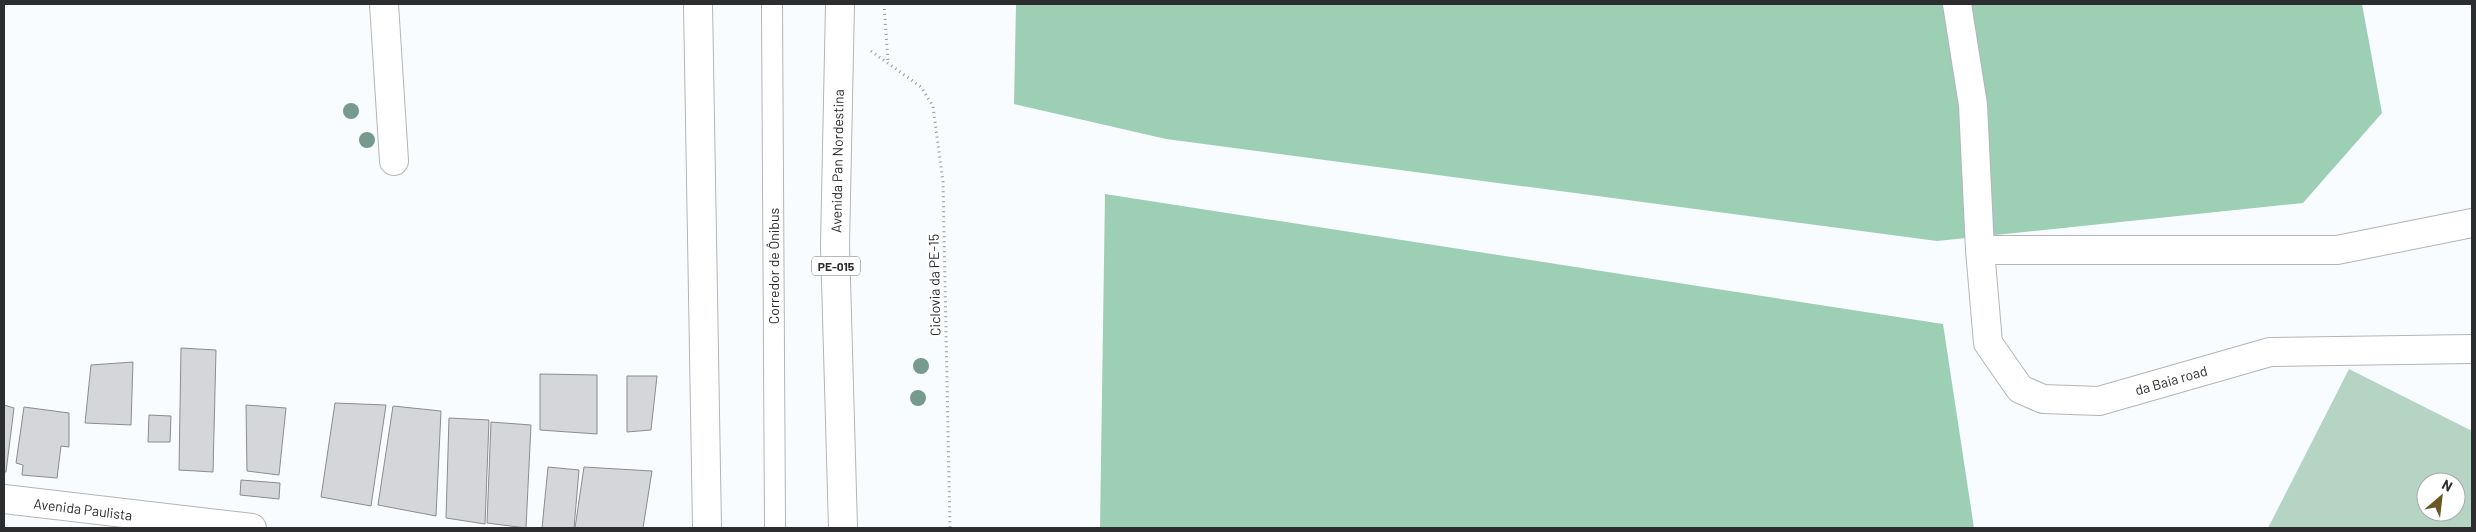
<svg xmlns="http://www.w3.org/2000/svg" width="2476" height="532" font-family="Barlow,sans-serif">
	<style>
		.green { fill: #b6d4c3; fill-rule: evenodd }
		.forest { fill: #9dcfb5 }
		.building { fill: #d5d6d9; stroke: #8c8c90 }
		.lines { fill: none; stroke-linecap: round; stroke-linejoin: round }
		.lane-casing { stroke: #b3b5b8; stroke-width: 22 }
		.street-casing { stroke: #b3b5b8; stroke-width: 30 }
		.secondary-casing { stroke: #b3b5b8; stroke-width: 30 }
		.highway-casing { stroke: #b3b5b8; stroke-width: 30 }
		.path { stroke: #959799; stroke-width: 3; stroke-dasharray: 1 4; stroke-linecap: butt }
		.lane { stroke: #fff; stroke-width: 20 }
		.street { stroke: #fff; stroke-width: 28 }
		.secondary { stroke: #fff; stroke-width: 28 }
		.highway { stroke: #fff; stroke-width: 28 }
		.tree { fill: #769a8e }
		.labels { text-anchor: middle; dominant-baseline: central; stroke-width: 4.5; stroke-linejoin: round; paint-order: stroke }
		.shield { fill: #fff; stroke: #6b6c6d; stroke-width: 1 }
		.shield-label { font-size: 12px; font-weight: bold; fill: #2c2d2e }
		.street-label { font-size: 14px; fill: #2c2d2e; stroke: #fff }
	</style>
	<rect width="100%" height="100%" fill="#f9fcff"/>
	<path class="green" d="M2349,369L2472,431V528H2268ZM2426,482H2456V512H2426Z"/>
	<path class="forest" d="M1016,4H2362L2382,113L2303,203L1937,241L1166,139L1014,104Z
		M1105,194L1943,324L1974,528H1100Z"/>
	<path class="building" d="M181,348L216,350L213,472L179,470Z
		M133,362L131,425L85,423L91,365Z
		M540,374L597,375V434L540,430Z
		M627,376H657L651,430L627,432Z
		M335,403L386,405L371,506L321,497Z
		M4,405L14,408L6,472H4Z
		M246,405L286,408L279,475L247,471Z
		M393,406L441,411L436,516L378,505Z
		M24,407L69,413V447L61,446L57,478L22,475L23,465L16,463Z
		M149,415L171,416L170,442H148Z
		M449,418L489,420L485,524L446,518Z
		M491,422L531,425L526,528L487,523Z
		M548,467L579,470L574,528H542Z
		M584,467L652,471L643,528H575Z
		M241,480L280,483L279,499L240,495Z"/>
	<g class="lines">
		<g class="lane-casing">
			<path id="lane" d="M772,4L775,528"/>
		</g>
		<g class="street-casing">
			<path id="street" d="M384,4L394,161
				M1957,4L1973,105L1980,250L1988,343L2020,389L2043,399L2099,401L2270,352L2472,349
				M1980,250H2337L2472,223"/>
		</g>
		<g class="secondary-casing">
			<path id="secondary" d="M4,499L252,528"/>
		</g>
		<g class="highway-casing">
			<path id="highway" d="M698,4L707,528
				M840,4L835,245L843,528"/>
		</g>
		<path class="path" d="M884,4L888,61
			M871,51L921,87L933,106L943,182L950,528"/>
		<use href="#lane" class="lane"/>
		<use href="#street" class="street"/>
		<use href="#secondary" class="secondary"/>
		<use href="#highway" class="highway"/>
	</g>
	<g class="tree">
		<circle cx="351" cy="111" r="8"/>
		<circle cx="367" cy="140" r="8"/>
		<circle cx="921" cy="366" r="8"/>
		<circle cx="918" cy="398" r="8"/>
	</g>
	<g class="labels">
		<rect class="shield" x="812" y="256.5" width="48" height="19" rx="4"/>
		<g class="shield-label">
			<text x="836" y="266">PE-015</text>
		</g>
		<g class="street-label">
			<text transform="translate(837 161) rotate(-89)">Avenida Pan Nordestina</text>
			<text transform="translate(773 266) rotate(-90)">Corredor de Ônibus</text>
			<text transform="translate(934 285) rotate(-91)">Ciclovia da PE-15</text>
			<text transform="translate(2171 380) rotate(-16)">da Baia road</text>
			<text transform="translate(83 509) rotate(7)">Avenida Paulista</text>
		</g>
	</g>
	<rect width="2476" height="532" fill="none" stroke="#2c2d2e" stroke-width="10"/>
	<g transform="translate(2441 497) rotate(28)"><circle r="24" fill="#ffffff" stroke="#ababab"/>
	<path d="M0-4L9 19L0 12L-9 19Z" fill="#675825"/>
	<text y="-8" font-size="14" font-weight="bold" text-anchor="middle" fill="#2c2d2e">N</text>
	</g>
</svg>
